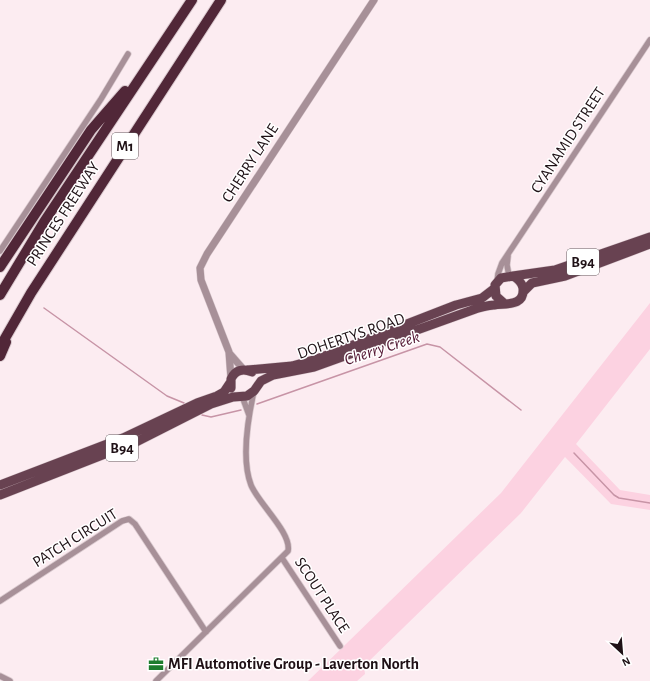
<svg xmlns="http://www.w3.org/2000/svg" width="650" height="681" font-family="'Alegreya Sans',sans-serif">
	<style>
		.green { fill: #fcd2e1 }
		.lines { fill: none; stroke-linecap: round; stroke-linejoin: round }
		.stream { stroke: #c794a6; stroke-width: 1.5 }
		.minor-casing { stroke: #d9c9ce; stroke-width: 7 }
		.tertiary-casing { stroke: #d9c9ce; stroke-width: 8 }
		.primary-casing { stroke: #d9c9ce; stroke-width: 10 }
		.motorway-casing { stroke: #d9c9ce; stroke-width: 12 }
		.minor { stroke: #a79098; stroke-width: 5.5 }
		.tertiary { stroke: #a79098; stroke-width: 7 }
		.primary { stroke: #684251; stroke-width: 9 }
		.motorway { stroke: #512738; stroke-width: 10 }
		.labels { text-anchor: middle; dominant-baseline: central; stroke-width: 3; stroke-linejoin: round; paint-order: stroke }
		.shield { fill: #fff; stroke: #62585c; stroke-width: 1 }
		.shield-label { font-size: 15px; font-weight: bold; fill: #1f1116 }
		.street-label { font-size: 16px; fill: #1f1116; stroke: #fff }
		.poi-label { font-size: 16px; font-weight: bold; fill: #1f1116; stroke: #fff; text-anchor: start }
		.water-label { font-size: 17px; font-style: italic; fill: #541733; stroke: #fff }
	</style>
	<rect width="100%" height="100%" fill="#fcecf1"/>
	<path class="green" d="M650,303V349L576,444L620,490L650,495V510L611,504L565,457L521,513L364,666L365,674L357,681H308L501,493Z"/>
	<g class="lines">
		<path class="stream" d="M44,308L167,396L184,403
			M257,404L427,344L440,347L521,410
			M202,415L211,417L241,410
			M574,453L614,495L619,498L650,503"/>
		<g class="minor-casing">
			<path id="minor" d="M0,251L101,99L128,54
				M508,256L507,265L509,276
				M497,282L498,274L502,263L650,40
				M242,396L249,415
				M282,558L340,646
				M0,601L122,521L129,519L135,524L206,632
				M0,676L10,681
				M156,681L288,551C292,533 258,503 251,485C241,459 248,418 254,391"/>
		</g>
		<g class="tertiary-casing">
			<path id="tertiary" d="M230,354L244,370
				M231,379L229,352L201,280L200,268L207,254L374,0"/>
		</g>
		<g class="primary-casing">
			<path id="primary" d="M513,276L555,270L650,237
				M523,292L532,283L565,276L650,244
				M248,370L292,366L317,359L456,305L482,298L495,288
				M231,388V379C235,370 243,368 252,372
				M0,485L123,438L197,403L217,396L224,392L230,383
				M0,495L138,441L211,404L233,397L247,396L254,391L261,381L273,375L314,367L478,308C483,307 489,305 494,305C505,303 525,307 523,288C522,282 518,279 513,276L501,278L495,285L496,296L505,304"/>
		</g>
		<g class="motorway-casing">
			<path id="motorway" d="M0,267L91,130L125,91
				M0,295L44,222L192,0
				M0,347L31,293L221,0
				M0,356L6,342"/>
		</g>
		<use href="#minor" class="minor"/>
		<use href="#tertiary" class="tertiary"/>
		<use href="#primary" class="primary"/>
		<use href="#motorway" class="motorway"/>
	</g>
	<defs>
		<g id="office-bare" transform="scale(1.2)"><path d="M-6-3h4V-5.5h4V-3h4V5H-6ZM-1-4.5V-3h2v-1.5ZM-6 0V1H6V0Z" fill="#1d7c2d" stroke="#fff" stroke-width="2.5" paint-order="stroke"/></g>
	</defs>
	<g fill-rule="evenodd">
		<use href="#office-bare" x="156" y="664"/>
	</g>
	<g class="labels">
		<g class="shield">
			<rect x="112" y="133" width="26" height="26" rx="3"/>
			<rect x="567" y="249" width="32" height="26" rx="3"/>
			<rect x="106" y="435" width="32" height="26" rx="3"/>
		</g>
		<g class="shield-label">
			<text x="125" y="146">M1</text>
			<text x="583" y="262">B94</text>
			<text x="122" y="448">B94</text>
		</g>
		<g class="street-label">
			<text transform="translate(568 140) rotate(-57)">CYANAMID STREET</text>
			<text transform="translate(250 163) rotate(-57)">CHERRY LANE</text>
			<text transform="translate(63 214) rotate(-57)">PRINCES FREEWAY</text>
			<text transform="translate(351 336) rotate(-19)">DOHERTYS ROAD</text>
			<text transform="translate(75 538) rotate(-32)">PATCH CIRCUIT</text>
			<text transform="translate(322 595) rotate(57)">SCOUT PLACE</text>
		</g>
		<g class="poi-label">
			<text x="168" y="664">MFI Automotive Group - Laverton North</text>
		</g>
		<g class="water-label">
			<text transform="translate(382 348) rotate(-18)">Cherry Creek</text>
		</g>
	</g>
	<g transform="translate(622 653) rotate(154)" stroke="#ffffff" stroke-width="3" paint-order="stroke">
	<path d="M0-3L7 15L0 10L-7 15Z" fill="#1f1116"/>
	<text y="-6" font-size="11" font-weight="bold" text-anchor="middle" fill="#1f1116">N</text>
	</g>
</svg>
